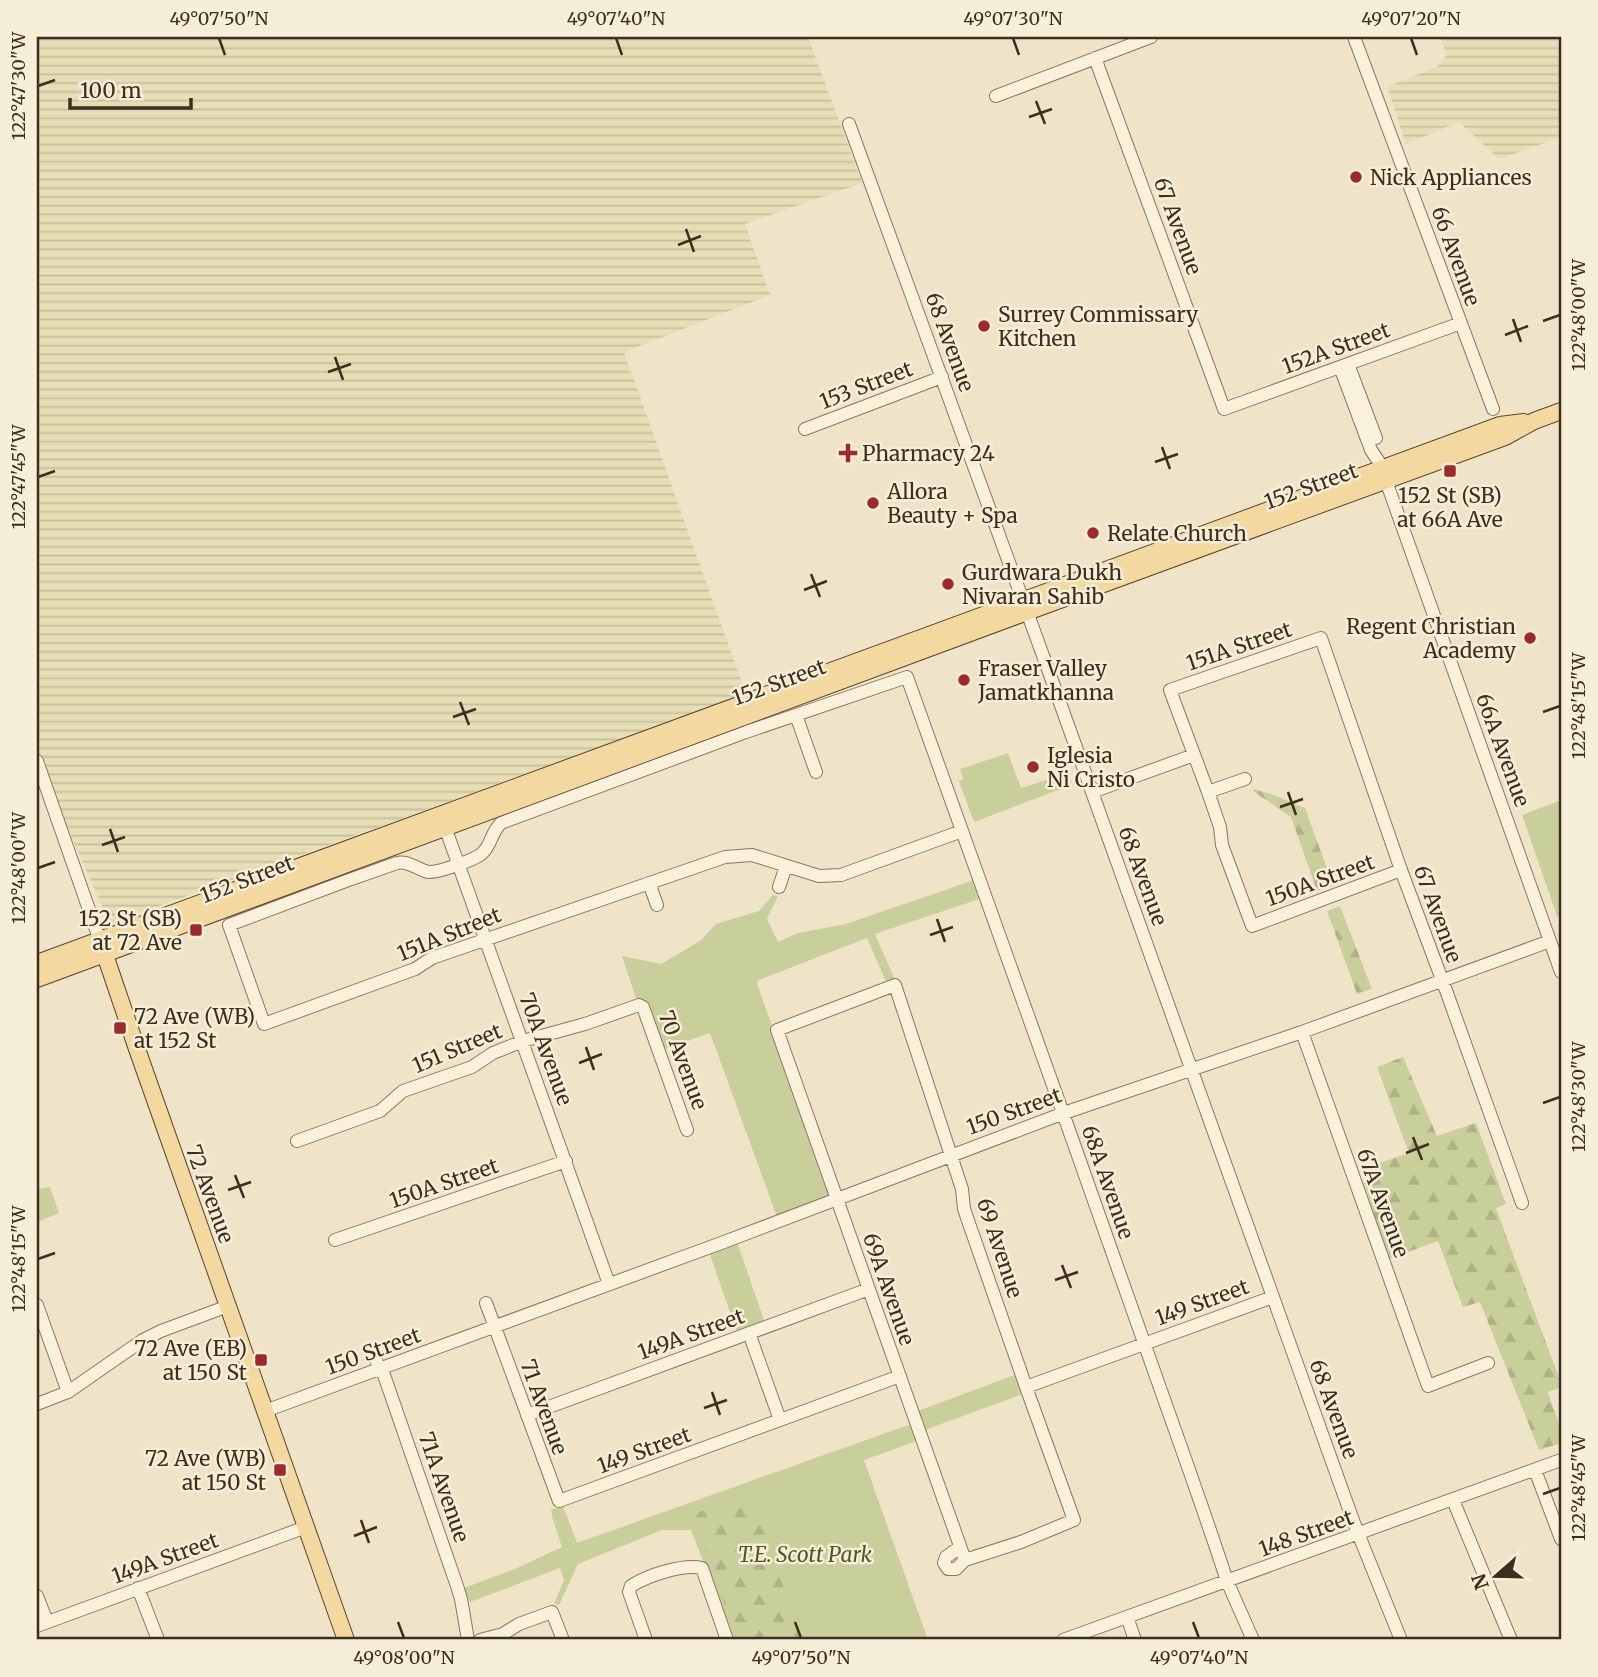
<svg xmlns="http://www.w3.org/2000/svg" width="1598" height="1677" font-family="Merriweather,serif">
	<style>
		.farmland { fill: url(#farmland-rules) }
		.green { fill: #c9cf9b }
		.forest { fill: url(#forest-firs) }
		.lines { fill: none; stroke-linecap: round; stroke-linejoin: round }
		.minor-casing { stroke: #8d765c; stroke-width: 14 }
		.major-casing { stroke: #5b4430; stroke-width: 18 }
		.minor { stroke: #faf1dc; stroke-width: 12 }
		.major { stroke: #f3d9a0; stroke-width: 16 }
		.ticks { fill: none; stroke: #3d2e20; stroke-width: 2.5 }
		.poi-dot { fill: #9e2a2b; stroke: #f7eed8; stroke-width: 2.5 }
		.labels { text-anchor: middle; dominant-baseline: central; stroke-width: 5; stroke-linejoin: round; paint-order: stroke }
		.poi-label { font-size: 21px; fill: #3d2e20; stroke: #f7eed8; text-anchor: start }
		.street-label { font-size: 21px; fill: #3d2e20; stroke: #f7eed8 }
		.park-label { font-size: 21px; font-style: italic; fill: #4d5a26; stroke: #f7eed8 }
		.neatline { fill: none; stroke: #3d2e20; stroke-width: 2.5 }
		.ticks-label { font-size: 18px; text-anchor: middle; fill: #3d2e20 }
	</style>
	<defs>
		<pattern id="farmland-rules" width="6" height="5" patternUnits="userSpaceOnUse" patternTransform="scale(1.75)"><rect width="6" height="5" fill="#e6deb5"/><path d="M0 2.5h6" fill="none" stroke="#c6bf9b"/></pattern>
		<pattern id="forest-firs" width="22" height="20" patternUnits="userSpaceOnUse" patternTransform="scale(1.75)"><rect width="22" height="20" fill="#c9cf9b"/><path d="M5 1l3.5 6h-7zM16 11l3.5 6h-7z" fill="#aeb285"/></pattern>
	</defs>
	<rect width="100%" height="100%" fill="#f0e4c8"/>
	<path class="farmland" d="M37,37H808L862,183L745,224L770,295L624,352L746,694L110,924L37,758Z
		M1440,37H1561V137L1499,159L1459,122L1406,144L1387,87L1438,66L1447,55Z"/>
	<path class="green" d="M1008,753L1021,788L1059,776L1053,758L1060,754L1071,785L974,822L959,781L963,779L960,769Z
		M1561,800V915L1557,916L1522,815Z
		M974,880L980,899L875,934L896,982L887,984L867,938L759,980L757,984L834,1197L777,1217L710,1033L662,1050L644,1000L637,1001L622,956L661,964L700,941L716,924L759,911L773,895L778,896L767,919L778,942L798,933L846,924Z
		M50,1187L59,1213L37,1222V1189Z
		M736,1239L766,1326L738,1335L708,1249Z
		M1017,1374L1023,1394L922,1431L915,1412Z
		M911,1424L917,1441L864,1460L928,1640H733L691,1530H662L578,1564L559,1605L554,1604L564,1580L560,1568L470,1602L464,1588L517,1568L562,1547L553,1520L551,1510L563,1506L577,1543Z"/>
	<path class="forest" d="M1254,789L1274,795L1305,808L1333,885L1317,891L1291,817L1253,791Z
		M1340,906L1372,989L1357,994L1327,911Z
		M1403,1057L1437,1136L1476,1123L1506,1204L1496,1208L1561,1383V1387L1548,1392L1561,1430V1443L1539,1450L1480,1302L1463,1307L1438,1241L1389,1259L1364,1183L1369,1177L1365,1168L1409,1153L1377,1067Z
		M746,1495L758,1506L800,1640H737L695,1518L696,1513Z"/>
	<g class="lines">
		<g class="minor-casing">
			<path id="minor" d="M1354,37L1493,409
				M1095,58L1224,409L1461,323
				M996,96L1151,37
				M849,124L1049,672L1354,1523L1401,1640
				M1348,364L1376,438
				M1340,367L1371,450L1379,462L1384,475L1561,972
				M805,429L942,377
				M796,715L816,772
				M37,761L100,941
				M1092,792L1194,755
				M1208,792L1245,779
				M445,827L609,1284
				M962,831L841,875L819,876L752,855L725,857L432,958L415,969L264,1024L229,925L346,881L397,863C407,860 417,869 428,872C437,873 471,861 480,855C481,855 487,848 487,847C493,838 492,832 501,823L746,732L907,677C988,902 1068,1126 1147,1351C1174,1428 1202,1504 1227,1581L1253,1640
				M1401,870L1252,926L1222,845L1220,827L1208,792L1170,690L1321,638L1401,870L1447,993L1522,1203
				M649,883L657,905
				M779,887L786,866
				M1302,1032L1428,1386L1488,1363
				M297,1141L380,1111L403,1091L472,1067L493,1053L523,1041L585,1024L639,1005L643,1007L687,1130
				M335,1240L566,1161
				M486,1303L559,1501L900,1376
				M37,1305L68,1392
				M749,1333L780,1420
				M373,1350L379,1369L384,1375L457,1586L461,1599L468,1640
				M1026,1387L1273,1297
				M37,1404L68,1392L143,1340L161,1331L228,1306
				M265,1411L724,1242L1064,1113L1302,1032L1550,941
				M527,1415L869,1289
				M1535,1470L1561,1539
				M1453,1500L1511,1640
				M960,1547L946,1557L944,1563L948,1569H956L965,1560L1021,1542L1074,1520L1026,1387L964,1209L962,1189L895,985L777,1030L965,1560
				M138,1588L158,1640
				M37,1596L47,1622
				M1127,1617L1135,1640
				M37,1626L306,1527
				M480,1640L503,1634L519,1624L552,1612L563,1640
				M646,1640L629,1592L631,1586C648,1575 683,1564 702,1568L727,1640
				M1063,1640L1561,1460"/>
		</g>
		<g class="major-casing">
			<path id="major" d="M102,946L137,1049L346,1640
				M37,963L1500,425L1524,422
				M37,979L1027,612L1505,437L1534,421L1561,411"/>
		</g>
		<use href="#minor" class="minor"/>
		<use href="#major" class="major"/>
	</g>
	<path class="ticks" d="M219,38L225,55M616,38L622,55M1013,38L1019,55M1411,38L1417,55M38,86L55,80M1036,101L1045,124M1029,117L1052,109M686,229L694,252M678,245L701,236M1513,319L1521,342M1543,321L1560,315M1505,335L1528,326M335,357L343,380M328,372L351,364M1162,447L1170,469M1155,462L1178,454M38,477L55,471M811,574L820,597M804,590L827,581M460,702L469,725M1543,712L1560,706M453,717L476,709M1288,792L1296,815M1280,807L1303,799M110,829L118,852M102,845L125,837M38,868L55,862M937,919L945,942M930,935L953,927M586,1047L594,1070M579,1063L602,1054M1543,1103L1560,1097M1413,1137L1422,1160M1406,1153L1429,1144M235,1175L244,1198M228,1190L251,1182M38,1259L55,1253M1062,1265L1071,1288M1055,1280L1078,1272M712,1392L720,1415M704,1408L727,1400M1543,1494L1560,1488M361,1520L369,1543M354,1536L377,1527M398,1622L404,1638M795,1622L801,1638M1193,1622L1199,1638"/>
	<g class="poi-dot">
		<circle cx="1356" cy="177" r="7"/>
		<circle cx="984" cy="326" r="7"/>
		<path d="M844.5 442.5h7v7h7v7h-7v7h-7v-7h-7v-7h7z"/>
		<rect x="1443" y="464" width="14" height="14" rx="3.5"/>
		<circle cx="873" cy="503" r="7"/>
		<circle cx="1093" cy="533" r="7"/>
		<circle cx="948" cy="584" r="7"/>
		<circle cx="1530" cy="638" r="7"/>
		<circle cx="964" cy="680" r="7"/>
		<circle cx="1033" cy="767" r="7"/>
		<rect x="189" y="923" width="14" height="14" rx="3.5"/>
		<rect x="113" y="1021" width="14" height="14" rx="3.5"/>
		<rect x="254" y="1353" width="14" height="14" rx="3.5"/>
		<rect x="273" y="1463" width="14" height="14" rx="3.5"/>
	</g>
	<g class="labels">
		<g class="poi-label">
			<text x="1370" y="177">Nick Appliances</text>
			<text x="998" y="314">Surrey Commissary<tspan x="998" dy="24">Kitchen</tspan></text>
			<text x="862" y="453">Pharmacy 24</text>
			<text x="887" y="491">Allora<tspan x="887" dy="24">Beauty + Spa</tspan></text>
			<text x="1450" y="495" text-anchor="middle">152 St (SB)<tspan x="1450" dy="24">at 66A Ave</tspan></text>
			<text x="1107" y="533">Relate Church</text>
			<text x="962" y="572">Gurdwara Dukh<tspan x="962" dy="24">Nivaran Sahib</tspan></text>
			<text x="1516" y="626" text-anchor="end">Regent Christian<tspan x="1516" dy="24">Academy</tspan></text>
			<text x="978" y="668">Fraser Valley<tspan x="978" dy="24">Jamatkhanna</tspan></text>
			<text x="1047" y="755">Iglesia<tspan x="1047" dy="24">Ni Cristo</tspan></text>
			<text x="182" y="918" text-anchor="end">152 St (SB)<tspan x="182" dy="24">at 72 Ave</tspan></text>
			<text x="134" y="1016">72 Ave (WB)<tspan x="134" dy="24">at 152 St</tspan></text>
			<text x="247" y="1348" text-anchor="end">72 Ave (EB)<tspan x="247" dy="24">at 150 St</tspan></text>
			<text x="266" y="1458" text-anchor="end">72 Ave (WB)<tspan x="266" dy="24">at 150 St</tspan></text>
		</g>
		<g class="street-label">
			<text transform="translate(1178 226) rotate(70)">67 Avenue</text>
			<text transform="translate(1456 256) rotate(70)">66 Avenue</text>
			<text transform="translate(950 342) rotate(70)">68 Avenue</text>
			<text transform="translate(1336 348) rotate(-20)">152A Street</text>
			<text transform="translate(866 385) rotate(-21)">153 Street</text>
			<text transform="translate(1311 486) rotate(-20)">152 Street</text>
			<text transform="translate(1239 646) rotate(-19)">151A Street</text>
			<text transform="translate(779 682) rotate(-20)">152 Street</text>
			<text transform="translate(1503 750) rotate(70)">66A Avenue</text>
			<text transform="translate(1143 876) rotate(70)">68 Avenue</text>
			<text transform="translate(247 879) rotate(-21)">152 Street</text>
			<text transform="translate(1320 880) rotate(-20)">150A Street</text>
			<text transform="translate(1438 914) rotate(70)">67 Avenue</text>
			<text transform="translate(449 934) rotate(-22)">151A Street</text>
			<text transform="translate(457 1048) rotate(-23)">151 Street</text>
			<text transform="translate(546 1049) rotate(70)">70A Avenue</text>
			<text transform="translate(683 1060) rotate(70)">70 Avenue</text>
			<text transform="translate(1014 1111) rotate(-20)">150 Street</text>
			<text transform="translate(1108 1182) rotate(71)">68A Avenue</text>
			<text transform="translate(444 1183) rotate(-19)">150A Street</text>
			<text transform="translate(210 1194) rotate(70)">72 Avenue</text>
			<text transform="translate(1383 1203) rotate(70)">67A Avenue</text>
			<text transform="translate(1000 1248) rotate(72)">69 Avenue</text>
			<text transform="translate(889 1289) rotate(71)">69A Avenue</text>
			<text transform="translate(1202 1302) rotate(-20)">149 Street</text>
			<text transform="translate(691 1334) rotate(-20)">149A Street</text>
			<text transform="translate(373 1351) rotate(-20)">150 Street</text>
			<text transform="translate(544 1407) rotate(70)">71 Avenue</text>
			<text transform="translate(1334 1409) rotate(70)">68 Avenue</text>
			<text transform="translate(644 1450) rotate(-20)">149 Street</text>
			<text transform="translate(444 1487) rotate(71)">71A Avenue</text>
			<text transform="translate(1306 1533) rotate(-20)">148 Street</text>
			<text transform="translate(165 1558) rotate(-20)">149A Street</text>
		</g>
		<g class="park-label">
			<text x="805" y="1554">T.E. Scott Park</text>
		</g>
	</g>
	<rect width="1598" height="1677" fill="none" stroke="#f7eed8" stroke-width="77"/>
	<g transform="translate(1496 1576) rotate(250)" stroke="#f7eed8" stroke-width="5" paint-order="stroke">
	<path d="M0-5L12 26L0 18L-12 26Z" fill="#3d2e20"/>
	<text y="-10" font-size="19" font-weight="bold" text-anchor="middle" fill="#3d2e20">N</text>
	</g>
	<path d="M70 98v10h121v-10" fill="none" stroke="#3d2e20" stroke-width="3.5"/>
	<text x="80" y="98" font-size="21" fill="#3d2e20" stroke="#f7eed8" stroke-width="5" paint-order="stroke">100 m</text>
	<rect x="38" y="38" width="1522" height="1600" class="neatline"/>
	<g class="ticks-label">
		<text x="219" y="25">49°07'50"N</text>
		<text x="616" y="25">49°07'40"N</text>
		<text x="1013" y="25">49°07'30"N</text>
		<text x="1411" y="25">49°07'20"N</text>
		<text transform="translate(19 86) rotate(-90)" y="6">122°47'30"W</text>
		<text transform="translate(1579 315) rotate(-90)" y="6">122°48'00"W</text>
		<text transform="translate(19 477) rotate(-90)" y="6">122°47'45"W</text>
		<text transform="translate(1579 706) rotate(-90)" y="6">122°48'15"W</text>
		<text transform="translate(19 868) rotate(-90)" y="6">122°48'00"W</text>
		<text transform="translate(1579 1097) rotate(-90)" y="6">122°48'30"W</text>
		<text transform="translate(19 1259) rotate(-90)" y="6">122°48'15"W</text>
		<text transform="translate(1579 1488) rotate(-90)" y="6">122°48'45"W</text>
		<text x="404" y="1664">49°08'00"N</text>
		<text x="801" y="1664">49°07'50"N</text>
		<text x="1199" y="1664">49°07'40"N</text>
	</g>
</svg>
